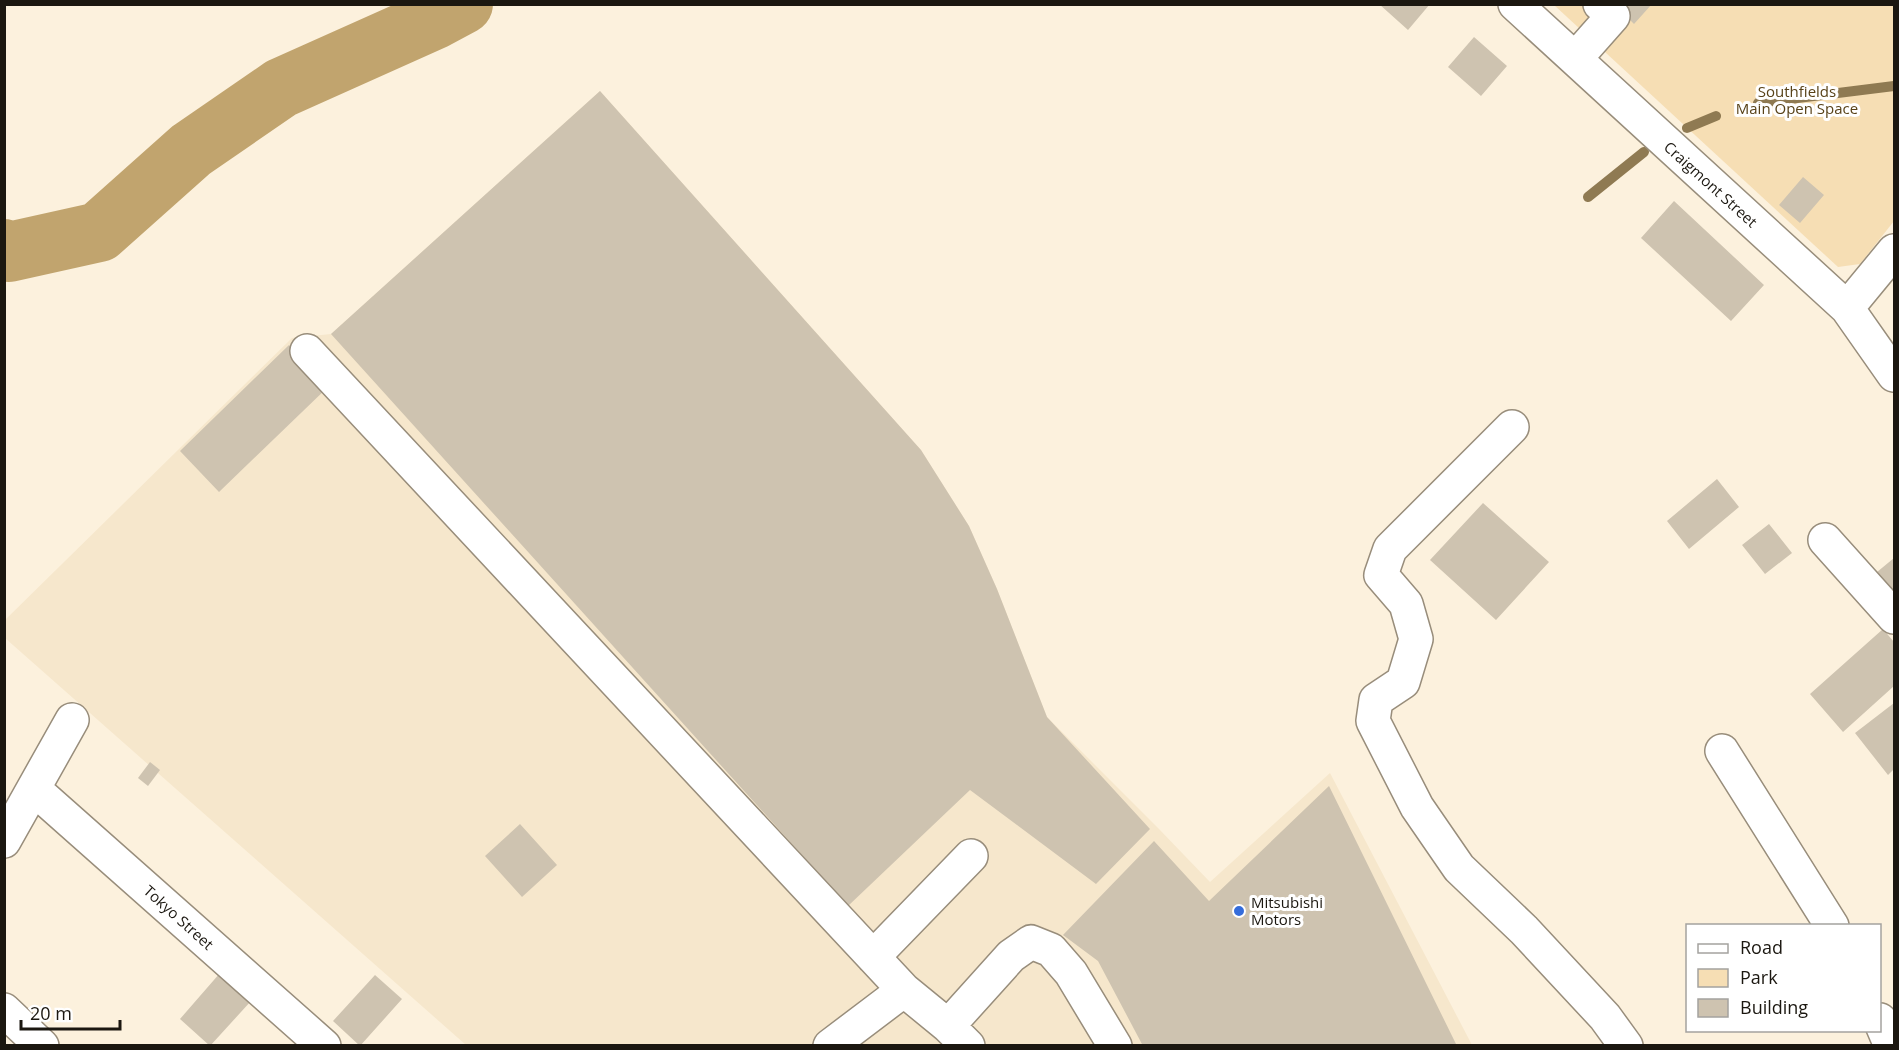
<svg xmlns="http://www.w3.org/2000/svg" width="1899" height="1050" font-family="'Open Sans',sans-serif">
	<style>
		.built { fill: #f6e7cc }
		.green { fill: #f6deb4 }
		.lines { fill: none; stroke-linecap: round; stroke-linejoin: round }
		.stream { stroke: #8f7a52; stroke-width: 10 }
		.river { stroke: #c1a46e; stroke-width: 60 }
		.building { fill: #cec3b0 }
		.minor-casing { stroke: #988d7b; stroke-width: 36 }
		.minor { stroke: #fff; stroke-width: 33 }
		.poi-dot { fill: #346cdb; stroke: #fff; stroke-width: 2 }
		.labels { text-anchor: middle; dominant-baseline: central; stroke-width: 6; stroke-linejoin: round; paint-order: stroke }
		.park-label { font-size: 15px; fill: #584218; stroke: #fff }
		.street-label { font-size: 15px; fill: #1b1710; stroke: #fff }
		.poi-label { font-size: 15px; fill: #1b1710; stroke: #fff; text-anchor: start }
	</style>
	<rect width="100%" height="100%" fill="#fcf1dd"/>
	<path class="built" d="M600,91L921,450L969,526L997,589L1047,717L1159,829L1210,882L1330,773L1472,1045H466L5,638V620L292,338L331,334Z"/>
	<path class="green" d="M1554,5H1894V221L1860,264L1838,267Z"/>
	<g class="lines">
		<path class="stream" d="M1758,103L1894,86
			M1687,128L1716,116
			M1588,197L1644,152"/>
		<path class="river" d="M4,249L9,252L99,232L191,150L281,88L435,19L463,4"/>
	</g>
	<path class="building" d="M1379,4H1430L1408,30Z
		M1614,4H1652L1634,24Z
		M1474,37L1507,66L1481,96L1448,67Z
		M600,91L921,450L969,526L997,589L1047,717L1150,829L1096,884L970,790L848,906L331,334Z
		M1803,177L1824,195L1800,223L1779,205Z
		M1674,201L1764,285L1731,321L1641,238Z
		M289,345L329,386L219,492L180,451Z
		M1717,479L1739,507L1689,549L1667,521Z
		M1483,503L1549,562L1496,620L1430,560Z
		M1769,524L1792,553L1765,574L1742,545Z
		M1894,558V606L1871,577Z
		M1883,629L1894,642V686L1843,732L1810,694Z
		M1894,703V769L1888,775L1855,733Z
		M150,762L160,770L148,786L138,778Z
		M1329,786L1457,1046H1143L1098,961L1063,935L1154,841L1209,901Z
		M520,824L557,865L522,897L485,856Z
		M220,973L251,1001L210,1046L180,1019Z
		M375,975L402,999L360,1046L333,1021Z"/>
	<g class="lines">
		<g class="minor-casing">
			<path id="minor" d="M1515,4L1847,308L1894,375
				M1575,59L1613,16L1600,4
				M1847,308L1894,251
				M307,351L904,990L948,1026L968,1046
				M1512,427L1390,549L1381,575L1406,604L1416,639L1403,682L1376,700L1373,721L1417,807L1459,868L1524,930L1605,1017L1626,1046
				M1825,540L1894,617
				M1722,751L1832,926
				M34,789L324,1046
				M4,841L72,720
				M873,957L971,856
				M4,1010L42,1046
				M1880,1020L1891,1046
				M948,1026L1011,956L1031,942L1051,950L1071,973L1115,1046
				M830,1046L904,990"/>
		</g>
		<use href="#minor" class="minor"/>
	</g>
	<circle class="poi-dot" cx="1239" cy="911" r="6"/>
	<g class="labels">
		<g class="park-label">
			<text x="1797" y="91">Southfields<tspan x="1797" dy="17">Main Open Space</tspan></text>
		</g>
		<g class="street-label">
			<text transform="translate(1711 184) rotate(42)">Craigmont Street</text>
			<text transform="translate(179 917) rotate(42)">Tokyo Street</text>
		</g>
		<g class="poi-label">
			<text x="1251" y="902">Mitsubishi<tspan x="1251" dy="17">Motors</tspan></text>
		</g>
	</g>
	<rect width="1899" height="1050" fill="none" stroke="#1b1710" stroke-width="12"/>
	<rect x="1686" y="924" width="195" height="108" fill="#ffffff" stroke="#a4a29f" stroke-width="1.5"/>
	<rect x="1698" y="944" width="30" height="9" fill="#ffffff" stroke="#a4a29f" stroke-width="1.5"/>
	<text x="1740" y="954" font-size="18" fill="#1b1710">Road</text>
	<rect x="1698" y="969" width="30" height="18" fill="#f6deb4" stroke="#a4a29f" stroke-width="1.5"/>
	<text x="1740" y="984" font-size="18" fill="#1b1710">Park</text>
	<rect x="1698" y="999" width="30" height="18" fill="#cec3b0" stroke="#a4a29f" stroke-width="1.5"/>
	<text x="1740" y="1014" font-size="18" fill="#1b1710">Building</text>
	<path d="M21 1020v9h99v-9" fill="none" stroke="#1b1710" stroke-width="3"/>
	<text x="30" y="1020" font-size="18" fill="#1b1710" stroke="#ffffff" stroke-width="4.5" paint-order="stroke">20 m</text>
</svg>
